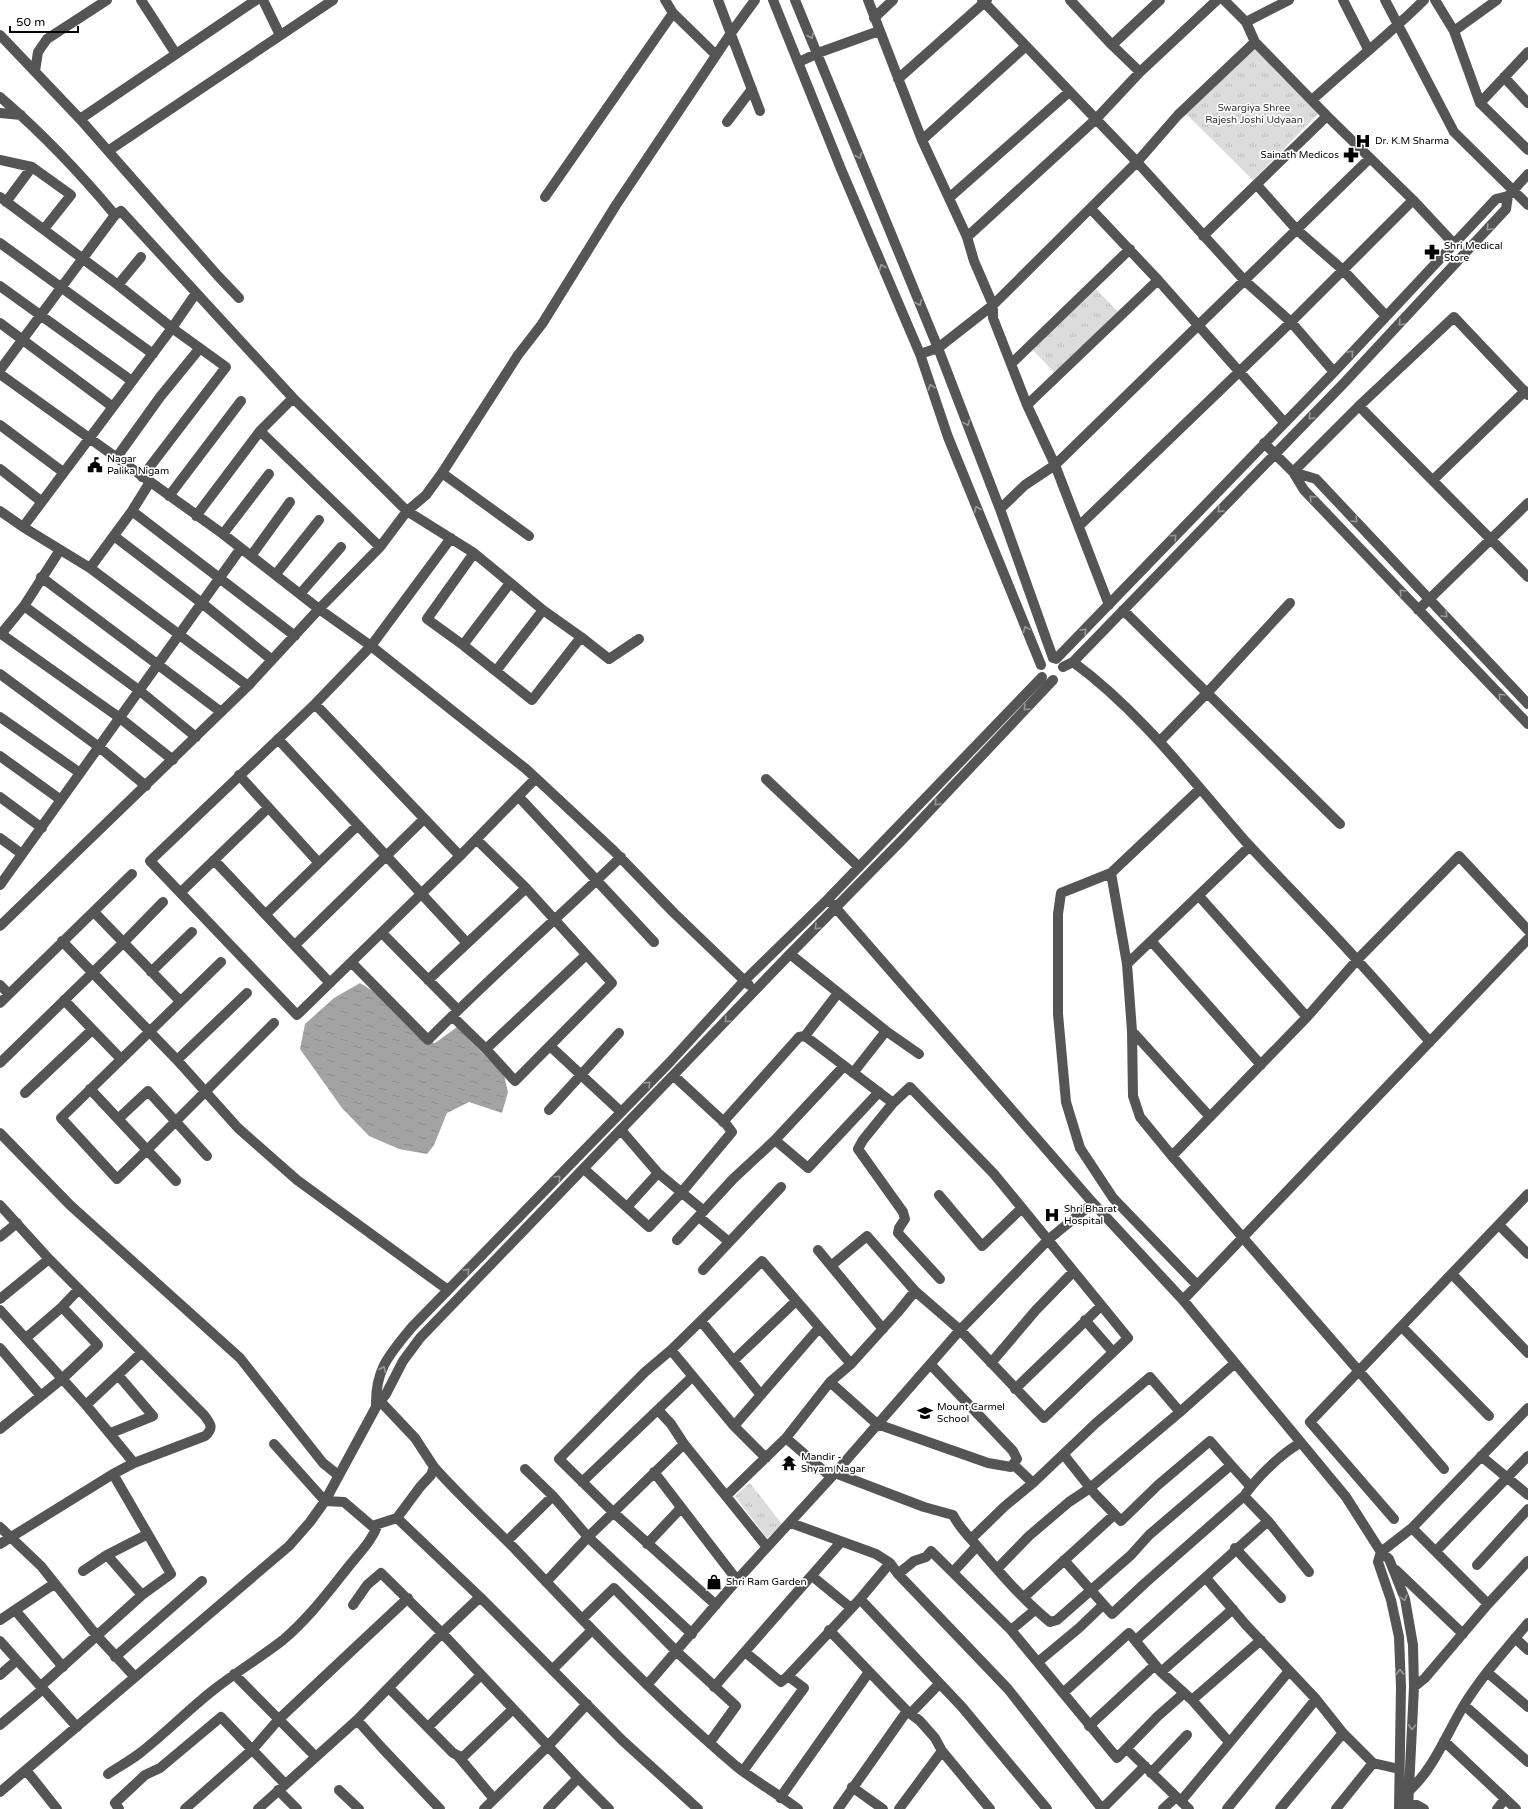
<svg xmlns="http://www.w3.org/2000/svg" width="1528" height="1809" font-family="'Varela Round',sans-serif">
	<style>
		.grass { fill: url(#grass-tufts) }
		.water { fill: url(#water-ripples) }
		.lines { fill: none; stroke-linecap: round; stroke-linejoin: round }
		.minor { stroke: #555; stroke-width: 10 }
		.oneway { stroke: #999 }
		.labels { text-anchor: middle; dominant-baseline: central; stroke-width: 3.5; stroke-linejoin: round; paint-order: stroke }
		.park-label { font-size: 10px; fill: #333; stroke: #fff }
		.poi-label { font-size: 10px; fill: #000; stroke: #fff; text-anchor: start }
	</style>
	<defs>
		<pattern id="grass-tufts" width="24" height="20" patternUnits="userSpaceOnUse"><rect width="24" height="20" fill="#dcdcdc"/><path d="M3 7l-1-3M5 7V3M7 7l1-3M15 17l-1-3M17 17v-4M19 17l1-3" fill="none" stroke="#bbb"/></pattern>
		<pattern id="water-ripples" width="26" height="14" patternUnits="userSpaceOnUse"><rect width="26" height="14" fill="#a3a3a3"/><path d="M2 4q2-2 4 0t4 0M15 11q2-2 4 0t4 0" fill="none" stroke="#8b8b8b"/></pattern>
	</defs>
	<rect width="100%" height="100%" fill="#fff"/>
	<path class="grass" d="M1256,48L1319,113L1253,180L1186,114Z
		M1096,289L1118,312L1054,372L1032,349Z
		M750,1483L782,1524L767,1538L735,1496Z"/>
	<path class="water" d="M360,983L381,996L424,1041L435,1043L457,1027L504,1075L508,1092L502,1113L469,1102L447,1113L434,1145L427,1154L399,1149L369,1136L342,1108L300,1049L305,1024L334,998Z"/>
	<g class="lines">
		<path class="minor" d="M141,0L176,54
			M263,0L280,35
			M665,0L673,13L716,55
			M718,0L760,111
			M773,0L841,169L920,354L948,437L1041,665
			M795,0L938,348L1000,509L1053,658
			M868,0L922,140L967,237L974,261L993,305V318L1011,364L1027,405L1055,465L1109,605
			M982,0L1137,162L1245,281L1291,322L1334,372
			M1070,0L1112,45L1140,72
			M1224,0L1246,22L1255,42L1327,116L1413,200L1454,244
			M1343,0L1368,49
			M1385,0L1454,132L1528,205
			M1435,0L1454,31L1480,103L1528,150
			M874,18L893,0
			M1246,22L1289,0
			M1454,31L1497,0
			M0,35L80,119L218,276L239,298
			M1112,45L1160,0
			M799,62L818,53L879,31
			M35,71L38,52L47,39L107,0
			M1504,77L1528,103
			M898,79L987,0
			M0,97C42,133 80,173 115,215
			M1312,100C1349,66 1389,35 1424,0
			M1480,103L1528,52
			M0,113L21,115
			M80,119L256,0
			M727,122L752,89
			M922,140L1026,46
			M108,151L333,0
			M0,160L32,167L71,195L44,229
			M1257,185L1296,229L1343,270L1386,316
			M0,197L118,285L172,328L226,367L142,477
			M545,197L673,13
			M949,198L1069,92
			M6,202L32,167
			M1091,209L1158,280L1284,422
			M1203,236L1327,116
			M967,237L1095,120L1140,72L1217,0
			M0,243L153,354
			M118,285L141,257
			M0,286L132,381
			M0,323L113,407
			M920,354L938,348L993,305L1137,162L1178,115L1255,42
			M1011,364L1130,249
			M0,370L115,215L121,211L293,398L407,511L474,553L543,610L581,637L609,659L639,639
			M0,374L223,534L319,609L371,646L526,769L614,851L674,913L749,985
			M1027,405L1158,280
			M1359,406L1528,577
			M0,425L63,472
			M260,431L380,547
			M1264,443L1293,472L1304,490L1528,724
			M117,457L160,397L200,348
			M0,469L42,502
			M1293,472L1316,479L1528,704
			M1293,472L1359,406L1454,317L1528,395
			M442,473L529,536
			M1433,480L1525,391
			M169,496L241,401
			M1000,509L1025,485L1055,465L1369,159
			M0,511L23,527L90,568L248,686
			M132,511L295,636
			M196,516L260,431L293,398
			M1079,526L1291,322L1413,200
			M23,527L172,328L196,293
			M223,534L269,474
			M114,536L203,604L272,660
			M451,538L371,646L315,704L150,861L297,1015L460,856L536,778
			M474,553L427,619L463,645L532,700L581,637
			M251,556L290,502
			M90,568L132,511L150,482
			M276,574L319,520
			M41,577L221,712
			M300,594L341,547
			M24,606L140,691L196,737
			M1123,610L1340,824
			M1418,610L1528,503
			M0,633L120,718L173,760
			M1,634L24,606L60,550
			M463,645L510,583
			M1056,659L1334,372L1496,199L1508,196L1528,174
			M1073,662C1140,711 1191,779 1246,842C1283,882 1321,920 1358,961C1382,987 1406,1015 1430,1042
			M1063,667L1073,662L1345,382L1506,209L1508,196
			M496,671L543,610
			M0,674L99,747L146,786
			M315,704L460,856
			M0,717L80,773
			M278,739L467,943
			M1160,741L1207,693L1290,603
			M0,756L61,800
			M239,775L318,862
			M766,779L859,867
			M0,797L42,828
			M519,797L654,942
			M0,838L22,854
			M214,860L330,983
			M1111,873L1127,964L1132,1031L1133,1096L1140,1117L1172,1156L1444,1469
			M0,885L241,548
			M181,892L268,808
			M1199,896L1307,1017
			M828,899L1093,1203L1183,1300L1346,1497L1381,1552L1389,1559L1405,1599L1413,1645L1414,1687L1408,1809
			M94,912L180,1001
			M266,914L357,826
			M0,926L248,686L319,609L380,547L407,511L426,495L442,473L518,355L542,324L616,205L731,33L755,0
			M382,933L458,1010
			M62,941L177,1060L238,1128L297,1180L448,1290
			M1152,942L1261,1065
			M295,945L424,819
			M790,954L886,1031L919,1054
			M221,962L61,1118L117,1179L147,1150L274,1023
			M352,963L428,1040C490,977 557,919 621,857
			M1127,964L1250,846
			M151,972L192,932
			M428,980L526,888
			M0,985L9,994
			M64,1000L121,1059
			M0,1003L132,874
			M452,1016L486,1049L515,1081L612,983L526,888L477,840
			M1132,1031L1210,1117
			M805,1036L893,1103L910,1087L994,1174L1022,1208L982,1246L939,1195
			M550,1046L620,1111
			M486,1049L586,955
			M177,1060L247,993
			M0,1063L123,943L163,902
			M853,1073L886,1031
			M90,1089L176,1181
			M25,1093L92,1030
			M893,1103L863,1140L858,1149L903,1212L905,1219L899,1228L898,1233L940,1279
			M549,1110L619,1033
			M118,1119L148,1091L207,1156
			M723,1122L799,1037L805,1036L838,993
			M621,1130L658,1173L704,1211
			M0,1133L70,1205L240,1358L323,1463L338,1475
			M775,1140L808,1168L879,1092
			M1172,1156L1307,1017L1357,960L1459,856L1528,930
			M584,1169L649,1227L681,1193L732,1132L726,1124L674,1076
			M0,1205L49,1259L0,1299
			M627,1207L658,1173
			M699,1217L728,1241
			M1499,1225L1528,1254
			M0,1237L17,1223
			M677,1240L733,1179L775,1140L844,1066
			M818,1250L883,1329
			M832,1265L867,1236L915,1291L960,1330L1044,1418L1128,1338L1022,1208
			M703,1270L781,1187
			M1452,1274L1528,1353
			M1197,1285L1113,1198L1080,1148L1066,1102L1058,1014V914L1061,893L1111,873L1200,789
			M1183,1300L1528,939
			M62,1307L79,1289
			M0,1310L86,1405L134,1463
			M1085,1320L1113,1352
			M701,1321L761,1395
			M1402,1327L1489,1416
			M0,1348L41,1396
			M671,1350L734,1426L766,1458
			M733,1361L796,1301
			M991,1363L1036,1310L1073,1272
			M118,1375L141,1353
			M830,1382L877,1424L988,1463L1011,1467L1017,1459L1013,1451L931,1365
			M1015,1389L1101,1306
			M380,1401L415,1438L434,1467L431,1475L420,1487L397,1518L480,1597L623,1741L698,1809
			M86,1405L118,1375L153,1416L111,1433
			M376,1407C375,1369 389,1355 412,1327L670,1062L744,981L828,899L1042,677
			M658,1410L671,1424L684,1444L767,1547
			M734,1426L819,1328
			M0,1429L63,1378L98,1345L62,1307L26,1338
			M786,1438L831,1477
			M274,1444L325,1501L344,1502L372,1526L397,1518
			M1064,1455L1095,1494L1121,1521L1158,1485L1210,1441L1231,1465
			M1481,1456L1528,1495
			M1013,1464L1033,1483
			M434,1467C460,1496 488,1522 515,1549C586,1624 657,1699 736,1766C756,1782 778,1794 798,1809
			M525,1469L553,1496L588,1537L692,1634
			M654,1472L737,1580
			M835,1473L924,1507L953,1515C959,1527 968,1536 977,1546C1000,1573 1023,1600 1050,1622L1057,1620L1131,1555L1149,1535L1231,1465L1250,1486
			M582,1482L692,1377
			M726,1496L786,1438L830,1382L851,1364L898,1312L915,1291
			M1244,1496L1268,1521L1309,1572
			M1394,1519L1310,1422L1528,1194
			M0,1527L41,1566L97,1636L135,1677
			M1412,1528L1488,1604
			M971,1539L1005,1506L1033,1483L1096,1423L1150,1377L1180,1412
			M507,1541L553,1496
			M0,1544L113,1474L134,1463L205,1436C214,1428 211,1424 204,1415L49,1259
			M647,1544L681,1508
			M1235,1548L1281,1598
			M1436,1551L1528,1456
			M1064,1560L1112,1614L1144,1584L1244,1496C1257,1477 1281,1454 1300,1443
			M890,1563L898,1574L1008,1689L1102,1809L1145,1766
			M1477,1565L1528,1509
			M997,1569L1029,1536L1069,1502L1090,1488L1180,1412L1235,1363
			M1396,1570L1463,1634
			M83,1571L107,1555
			M953,1572L977,1546
			M898,1574L914,1561L926,1557L931,1551L1011,1630L1117,1758L1158,1716L1183,1694
			M812,1576L851,1608
			M1206,1578L1246,1625L1316,1699L1343,1733L1373,1763L1399,1769
			M546,1582L588,1537L684,1444
			M54,1584L15,1610L63,1667
			M142,1595L107,1555L148,1534
			M1024,1597L1114,1515
			M860,1599L962,1707L1047,1809
			M353,1605L367,1585L381,1573L442,1633L578,1778L548,1809
			M716,1605L614,1513L559,1459L645,1372L671,1350L762,1261L851,1364
			M582,1619L614,1588L677,1652L736,1706L710,1742
			M0,1620L15,1610
			M829,1630L907,1711L920,1721L935,1738L942,1751L990,1809
			M1011,1630L1035,1610
			M1515,1638L1528,1650
			M1136,1640L1268,1521
			M0,1641L77,1727
			M745,1652L781,1682L788,1676
			M115,1657L202,1581
			M1038,1662L1079,1628L1103,1605
			M553,1669L592,1630
			M1161,1672L1233,1609
			M1488,1673L1528,1707
			M234,1674L316,1757
			M0,1675L17,1660
			M647,1685L737,1580L835,1473L960,1330L1049,1239L1093,1203
			M41,1686L142,1595L171,1574L113,1474
			M714,1687L841,1542
			M1414,1687L1425,1678L1488,1604L1528,1561
			M389,1688L453,1753L461,1757L464,1756L513,1709
			M1063,1693L1129,1633L1161,1672L1192,1700L1229,1742
			M1192,1700L1261,1640
			M1464,1705L1528,1762
			M910,1714L939,1684
			M357,1720L383,1749L440,1809
			M0,1725L43,1689
			M1089,1726L1155,1665
			M428,1727L481,1675
			M1444,1741L1516,1809
			M1127,1749L1189,1809
			M458,1756L494,1799
			M26,1770L57,1809
			M743,1771L804,1688L788,1676L860,1599L890,1563L876,1554L791,1523
			M1151,1773L1187,1735
			M108,1774C118,1767 130,1761 140,1753C167,1732 190,1708 216,1688C238,1671 261,1657 283,1640C309,1618 328,1592 349,1566C360,1552 372,1541 378,1524
			M578,1778L609,1809
			M852,1787L883,1809
			M278,1790L297,1809
			M339,1790L359,1809
			M1410,1790C1434,1768 1447,1733 1464,1705C1482,1676 1506,1649 1528,1623
			M0,1792L289,1546L310,1522L325,1501L376,1407L386,1394L403,1361L420,1338L790,954L904,838L1053,680
			M780,1798L869,1672
			M1181,1801L1289,1671
			M1409,1803L1417,1805L1424,1809
			M119,1809L115,1803L145,1775L160,1768L221,1717L285,1784
			M185,1809L253,1749L279,1719L408,1598
			M258,1809L357,1720L442,1633L480,1597
			M484,1809L548,1746L587,1704
			M838,1809L907,1711
			M899,1809L942,1751
			M1163,1809L1176,1797
			M1227,1809L1316,1699
			M1280,1809L1343,1733
			M1336,1809L1373,1763
			M1399,1809L1401,1687L1399,1637L1391,1600L1378,1562L1381,1552L1412,1528L1528,1408
			M1497,1809L1505,1799"/>
	</g>
	<defs><path id="oneway-chevron" d="M-2-3.5L2.5 0L-2 3.5" fill="none" stroke-width="1.6" stroke-linecap="round" stroke-linejoin="round"/></defs>
	<g class="oneway">
		<use href="#oneway-chevron" transform="translate(811 36) rotate(67)"/>
		<use href="#oneway-chevron" transform="translate(859 156) rotate(68)"/>
		<use href="#oneway-chevron" transform="translate(1489 228) rotate(133)"/>
		<use href="#oneway-chevron" transform="translate(882 267) rotate(-113)"/>
		<use href="#oneway-chevron" transform="translate(919 303) rotate(67)"/>
		<use href="#oneway-chevron" transform="translate(1401 323) rotate(133)"/>
		<use href="#oneway-chevron" transform="translate(1351 353) rotate(-47)"/>
		<use href="#oneway-chevron" transform="translate(931 387) rotate(-109)"/>
		<use href="#oneway-chevron" transform="translate(1311 417) rotate(134)"/>
		<use href="#oneway-chevron" transform="translate(967 423) rotate(69)"/>
		<use href="#oneway-chevron" transform="translate(1312 498) rotate(-134)"/>
		<use href="#oneway-chevron" transform="translate(977 509) rotate(-112)"/>
		<use href="#oneway-chevron" transform="translate(1220 510) rotate(134)"/>
		<use href="#oneway-chevron" transform="translate(1355 520) rotate(46)"/>
		<use href="#oneway-chevron" transform="translate(1174 537) rotate(-46)"/>
		<use href="#oneway-chevron" transform="translate(1402 592) rotate(-134)"/>
		<use href="#oneway-chevron" transform="translate(1445 615) rotate(47)"/>
		<use href="#oneway-chevron" transform="translate(1026 629) rotate(-112)"/>
		<use href="#oneway-chevron" transform="translate(1084 631) rotate(-46)"/>
		<use href="#oneway-chevron" transform="translate(1501 696) rotate(-134)"/>
		<use href="#oneway-chevron" transform="translate(1026 708) rotate(134)"/>
		<use href="#oneway-chevron" transform="translate(937 803) rotate(133)"/>
		<use href="#oneway-chevron" transform="translate(817 927) rotate(135)"/>
		<use href="#oneway-chevron" transform="translate(727 1020) rotate(134)"/>
		<use href="#oneway-chevron" transform="translate(648 1084) rotate(-45)"/>
		<use href="#oneway-chevron" transform="translate(558 1178) rotate(-46)"/>
		<use href="#oneway-chevron" transform="translate(467 1271) rotate(-46)"/>
		<use href="#oneway-chevron" transform="translate(383 1369) rotate(-67)"/>
		<use href="#oneway-chevron" transform="translate(1404 1598) rotate(74)"/>
		<use href="#oneway-chevron" transform="translate(1400 1672) rotate(-92)"/>
		<use href="#oneway-chevron" transform="translate(1412 1727) rotate(93)"/>
	</g>
	<defs>
		<g id="hospital-bare" transform="scale(1.2)"><path d="M-5-5h3v3.5h4V-5h3V5h-3V1.5h-4V5h-3Z" fill="#000" stroke="#fff" stroke-width="2.5" paint-order="stroke"/></g>
		<g id="pharmacy-bare" transform="scale(1.2)"><path d="M-2-6h4v4h4v4h-4v4h-4v-4h-4v-4h4Z" fill="#000" stroke="#fff" stroke-width="2.5" paint-order="stroke"/></g>
		<g id="civic-bare" transform="scale(1.2)"><path d="M-.6-6.5H3V-4.5H.6V-3L4-1V1h2V6H-6V1h2V-1L-.6-3ZM-1.2 2.5V6h2.4V2.5Z" fill="#000" stroke="#fff" stroke-width="2.5" paint-order="stroke"/></g>
		<g id="school-bare" transform="scale(1.2)"><path d="M0-5L7-2L0 1L-7-2ZM-4 1L0 2.5L4 1V4Q0 6-4 4Z" fill="#000" stroke="#fff" stroke-width="2.5" paint-order="stroke"/></g>
		<g id="temple-bare" transform="scale(1.2)"><path d="M0-6L5-2H3V0L6.5 2.5H4V6H1.5V3h-3V6H-4V2.5H-6.5L-3 0V-2H-5Z" fill="#000" stroke="#fff" stroke-width="2.5" paint-order="stroke"/></g>
		<g id="shop-bare" transform="scale(1.2)"><path d="M-5-2.5h2.3a2.7 3.5 0 0 1 5.4 0H5L5.5 6h-11ZM-1.5-2.5h3a1.5 2.3 0 0 0-3 0Z" fill="#000" stroke="#fff" stroke-width="2.5" paint-order="stroke"/></g>
	</defs>
	<g fill-rule="evenodd">
		<use href="#hospital-bare" x="1363" y="141"/>
		<use href="#pharmacy-bare" x="1351" y="155"/>
		<use href="#pharmacy-bare" x="1432" y="252"/>
		<use href="#civic-bare" x="95" y="465"/>
		<use href="#hospital-bare" x="1052" y="1215"/>
		<use href="#school-bare" x="925" y="1413"/>
		<use href="#temple-bare" x="789" y="1463"/>
		<use href="#shop-bare" x="714" y="1582"/>
	</g>
	<g class="labels">
		<g class="park-label">
			<text x="1254" y="108">Swargiya Shree<tspan x="1254" dy="12">Rajesh Joshi Udyaan</tspan></text>
		</g>
		<g class="poi-label">
			<text x="1375" y="141">Dr. K.M Sharma</text>
			<text x="1339" y="155" text-anchor="end">Sainath Medicos</text>
			<text x="1444" y="246">Shri Medical<tspan x="1444" dy="12">Store</tspan></text>
			<text x="107" y="459">Nagar<tspan x="107" dy="12">Palika Nigam</tspan></text>
			<text x="1064" y="1209">Shri Bharat<tspan x="1064" dy="12">Hospital</tspan></text>
			<text x="937" y="1407">Mount Carmel<tspan x="937" dy="12">School</tspan></text>
			<text x="801" y="1457">Mandir -<tspan x="801" dy="12">Shyam Nagar</tspan></text>
			<text x="726" y="1582">Shri Ram Garden</text>
		</g>
	</g>
	<path d="M10 26v6h68v-6" fill="none" stroke="#000000" stroke-width="2"/>
	<text x="16" y="26" font-size="12" fill="#000000" stroke="#ffffff" stroke-width="3" paint-order="stroke">50 m</text>
</svg>
